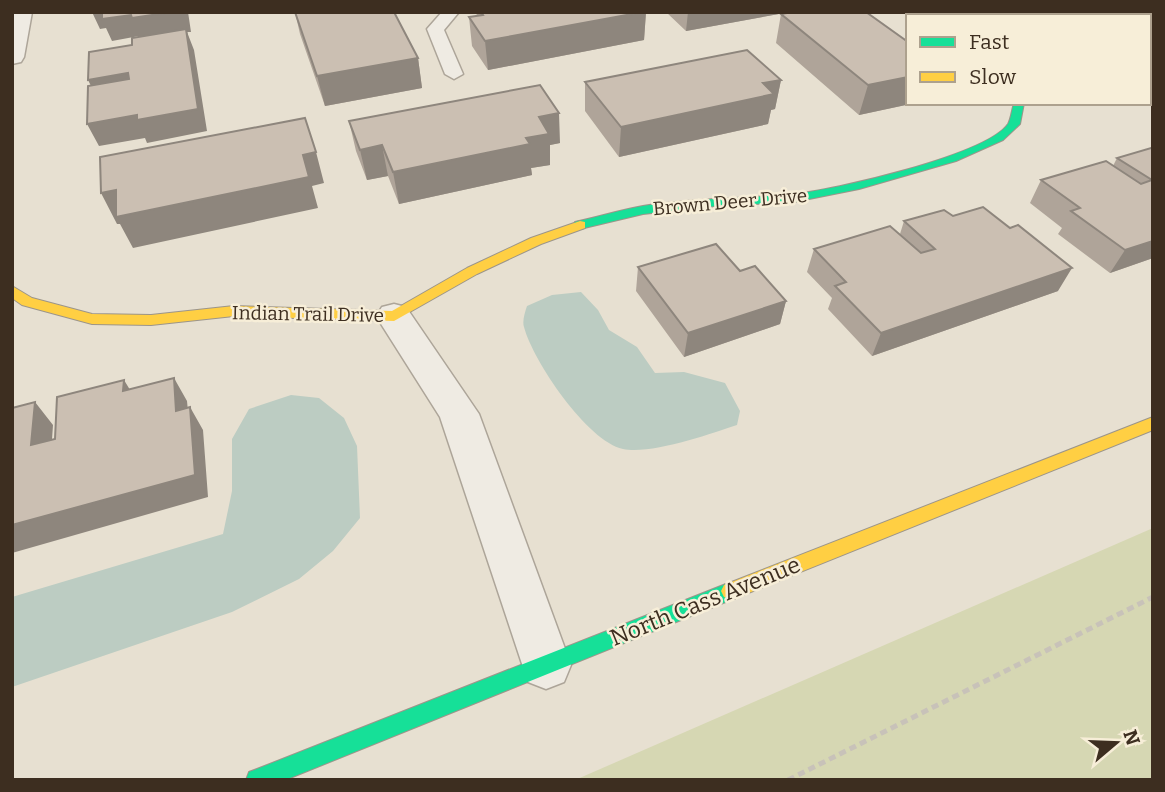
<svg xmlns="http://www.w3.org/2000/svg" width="1165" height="792" font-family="Bitter,serif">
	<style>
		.green { fill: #d6d7b3 }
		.water { fill: #bcccc2 }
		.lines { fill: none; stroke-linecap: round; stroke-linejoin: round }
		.lane-casing { stroke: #ada599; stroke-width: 3 }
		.street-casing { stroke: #ada599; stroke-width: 3 }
		.fast-casing { stroke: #9c958a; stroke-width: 2 }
		.slow-casing { stroke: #9c958a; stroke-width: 2 }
		.path { stroke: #c8c2b9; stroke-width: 5; stroke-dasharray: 7 4.5; stroke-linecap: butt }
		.lane { fill: #efebe3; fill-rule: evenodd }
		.street { fill: #efebe3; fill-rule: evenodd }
		.fast { fill: #16e098; fill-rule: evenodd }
		.slow { fill: #ffcf43; fill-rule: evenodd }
		.wall { fill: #afa499 }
		.shaded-wall { fill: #8e867d }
		.building { fill: #cbbfb2; stroke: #8e867d; stroke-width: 2 }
		.labels { text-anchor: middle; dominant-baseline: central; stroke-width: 5; stroke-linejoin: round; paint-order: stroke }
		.street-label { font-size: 19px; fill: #3d2e20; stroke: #f7eed8 }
		.near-street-label { font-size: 23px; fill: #3d2e20; stroke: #f7eed8 }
	</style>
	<rect width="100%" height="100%" fill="#e7e0d1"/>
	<path class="green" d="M1153,528V780H575Z"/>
	<path class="water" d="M581,292L598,310L609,330L637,347L655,373L684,372L725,383L740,411L737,425C710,434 650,455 623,449C587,441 533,361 524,327C522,321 525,312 527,306L552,295Z
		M291,395L319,398L344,418L357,446L360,518L333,551L299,579L232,612L12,687V597L223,534L232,491V439L249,409Z"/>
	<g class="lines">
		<g class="lane-casing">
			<path id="lane" d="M442,12H459L444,30L463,74L454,79L445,74L427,29Z"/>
		</g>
		<g class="street-casing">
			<path id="street" d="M12,12H32L24,57L21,62L12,64Z
				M916,12H941L943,16H918Z
				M394,304L406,307L479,414L571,665L564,682L546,689L528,682L440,417L376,316L382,307Z"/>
		</g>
		<g class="fast-casing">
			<path id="fast" d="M1014,103H1024L1020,124L1003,140L956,161L859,189L794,202L716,206L643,214L580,229L574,225L575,222C598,217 620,210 643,206C692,198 742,199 792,194C832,191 987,155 1008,124C1011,119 1012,109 1014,103Z
				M731,582L738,585L741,591L738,597L285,780H246L249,772L257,769Z"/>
		</g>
		<g class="slow-casing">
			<path id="slow" d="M580,221L585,222V228L541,244L477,274L394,321L234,316L151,325L92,324L22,305L12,298V286L32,298L92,314L151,315L234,306L392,311L467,268L531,238Z
				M1153,417V430L731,600L724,597L721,591L724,585Z"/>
		</g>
		<path class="path" d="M788,780L1153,597"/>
		<use href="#lane" class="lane"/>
		<use href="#street" class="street"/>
		<use href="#fast" class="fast"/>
		<use href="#slow" class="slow"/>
	</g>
	<path class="wall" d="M295,12L418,58L422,88L325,106L300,34Z
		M476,12H646L644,40L488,70L472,46L469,17L477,16Z
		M666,12H790L686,31Z
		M1010,12H1140L1146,16H1009Z
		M781,14L908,103H915L859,115L776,43Z
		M1149,17L1153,19V70L1149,71Z
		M781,80L775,109L771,110L768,124L619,157L585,111V82Z
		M349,121L560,143L550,145V165L531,168L532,175L399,204L388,176L367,180L356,151Z
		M1151,148L1153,258L1110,273L1058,234L1062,228L1030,203L1041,180L1113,166L1117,158Z
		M904,221L1058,291L872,356L828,309L832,298L807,272L814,249L900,234Z
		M638,267L740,271L786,301L780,324L684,357L636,291Z"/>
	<path class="shaded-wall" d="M92,12H105L131,15L188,12L191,32H187L194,50L207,131L147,143L145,138L99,146L87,124L137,115L139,36L112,41L106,28L100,29Z
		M646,12L644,40L488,70L485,41Z
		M688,12H790L686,31Z
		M1153,57V70L1149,71V63Z
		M418,58L422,88L325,106L317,76Z
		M128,73L138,95L99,102L88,80Z
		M908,77V103H915L859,115L868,85Z
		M781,80L775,109L771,110L768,124L619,157L621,127L763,83Z
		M559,113L560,143L550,145V165L531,168L532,175L399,204L393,172L526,138L539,117Z
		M382,145L388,176L367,180L360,150Z
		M316,152L324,183L312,186L318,208L133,248L120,224H117L101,193Z
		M1153,241V258L1110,273L1125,250Z
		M1072,268L1058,291L872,356L881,333Z
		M786,301L780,324L684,357L688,333Z
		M174,378L187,401L190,433L176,411Z
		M124,380L138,403L123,391Z
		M35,402L53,425L50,468L31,445Z
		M190,407L203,430L208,497L12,553V525Z"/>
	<path class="building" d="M102,12H172L132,18L131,15L102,19Z
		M295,12H394L418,58L317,76Z
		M481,12H643L485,41L469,17L483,15Z
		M793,12H866L908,42V77L868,85L781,14Z
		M1046,12H1140L1146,16H1089L1084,13L1070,16H1052Z
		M1149,17L1153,19V49L1149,47Z
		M186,29L198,109L137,120V115L87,124L88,86L129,79L128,73L88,80L89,52L132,45V38Z
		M747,50L781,80L763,83L774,94L621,127L585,82Z
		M540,85L559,113L539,117L549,134L526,138L530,144L393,172L382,145L360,150L349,121Z
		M305,118L316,152L303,155L309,177L116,217V190L101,193L100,157Z
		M1151,148L1153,149V241L1125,250L1071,211L1080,208L1041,180L1106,161L1141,184L1152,180L1117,158Z
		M983,207L1010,228L1018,225L1072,268L881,333L835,286L846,282L814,249L890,226L921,253L935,249L904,221L944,210L953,216Z
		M716,244L740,271L755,266L786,301L688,333L638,267Z
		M174,378L176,411L190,407L195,475L12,525V408L35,402L31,445L55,439L57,397L124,380L123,391Z"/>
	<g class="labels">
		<g class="street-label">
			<text transform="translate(730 202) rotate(-5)">Brown Deer Drive</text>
			<text transform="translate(308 314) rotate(1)">Indian Trail Drive</text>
		</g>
		<g class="near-street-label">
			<text transform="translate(705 601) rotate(-22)">North Cass Avenue</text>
		</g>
	</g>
	<rect width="1165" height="792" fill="none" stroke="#3d2e20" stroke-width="28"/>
	<rect x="906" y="14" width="245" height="91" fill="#f7eed8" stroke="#ada18e" stroke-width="2"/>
	<rect x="920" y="37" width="35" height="10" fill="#16e098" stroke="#ada18e" stroke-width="2"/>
	<text x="969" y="49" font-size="21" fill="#3d2e20">Fast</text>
	<rect x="920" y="72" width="35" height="10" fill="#ffcf43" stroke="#ada18e" stroke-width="2"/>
	<text x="969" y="84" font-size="21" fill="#3d2e20">Slow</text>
	<g transform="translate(1116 743) rotate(71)" stroke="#f7eed8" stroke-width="5" paint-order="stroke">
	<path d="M0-5L12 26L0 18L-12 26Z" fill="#3d2e20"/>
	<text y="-10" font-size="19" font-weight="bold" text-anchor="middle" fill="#3d2e20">N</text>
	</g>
</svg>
